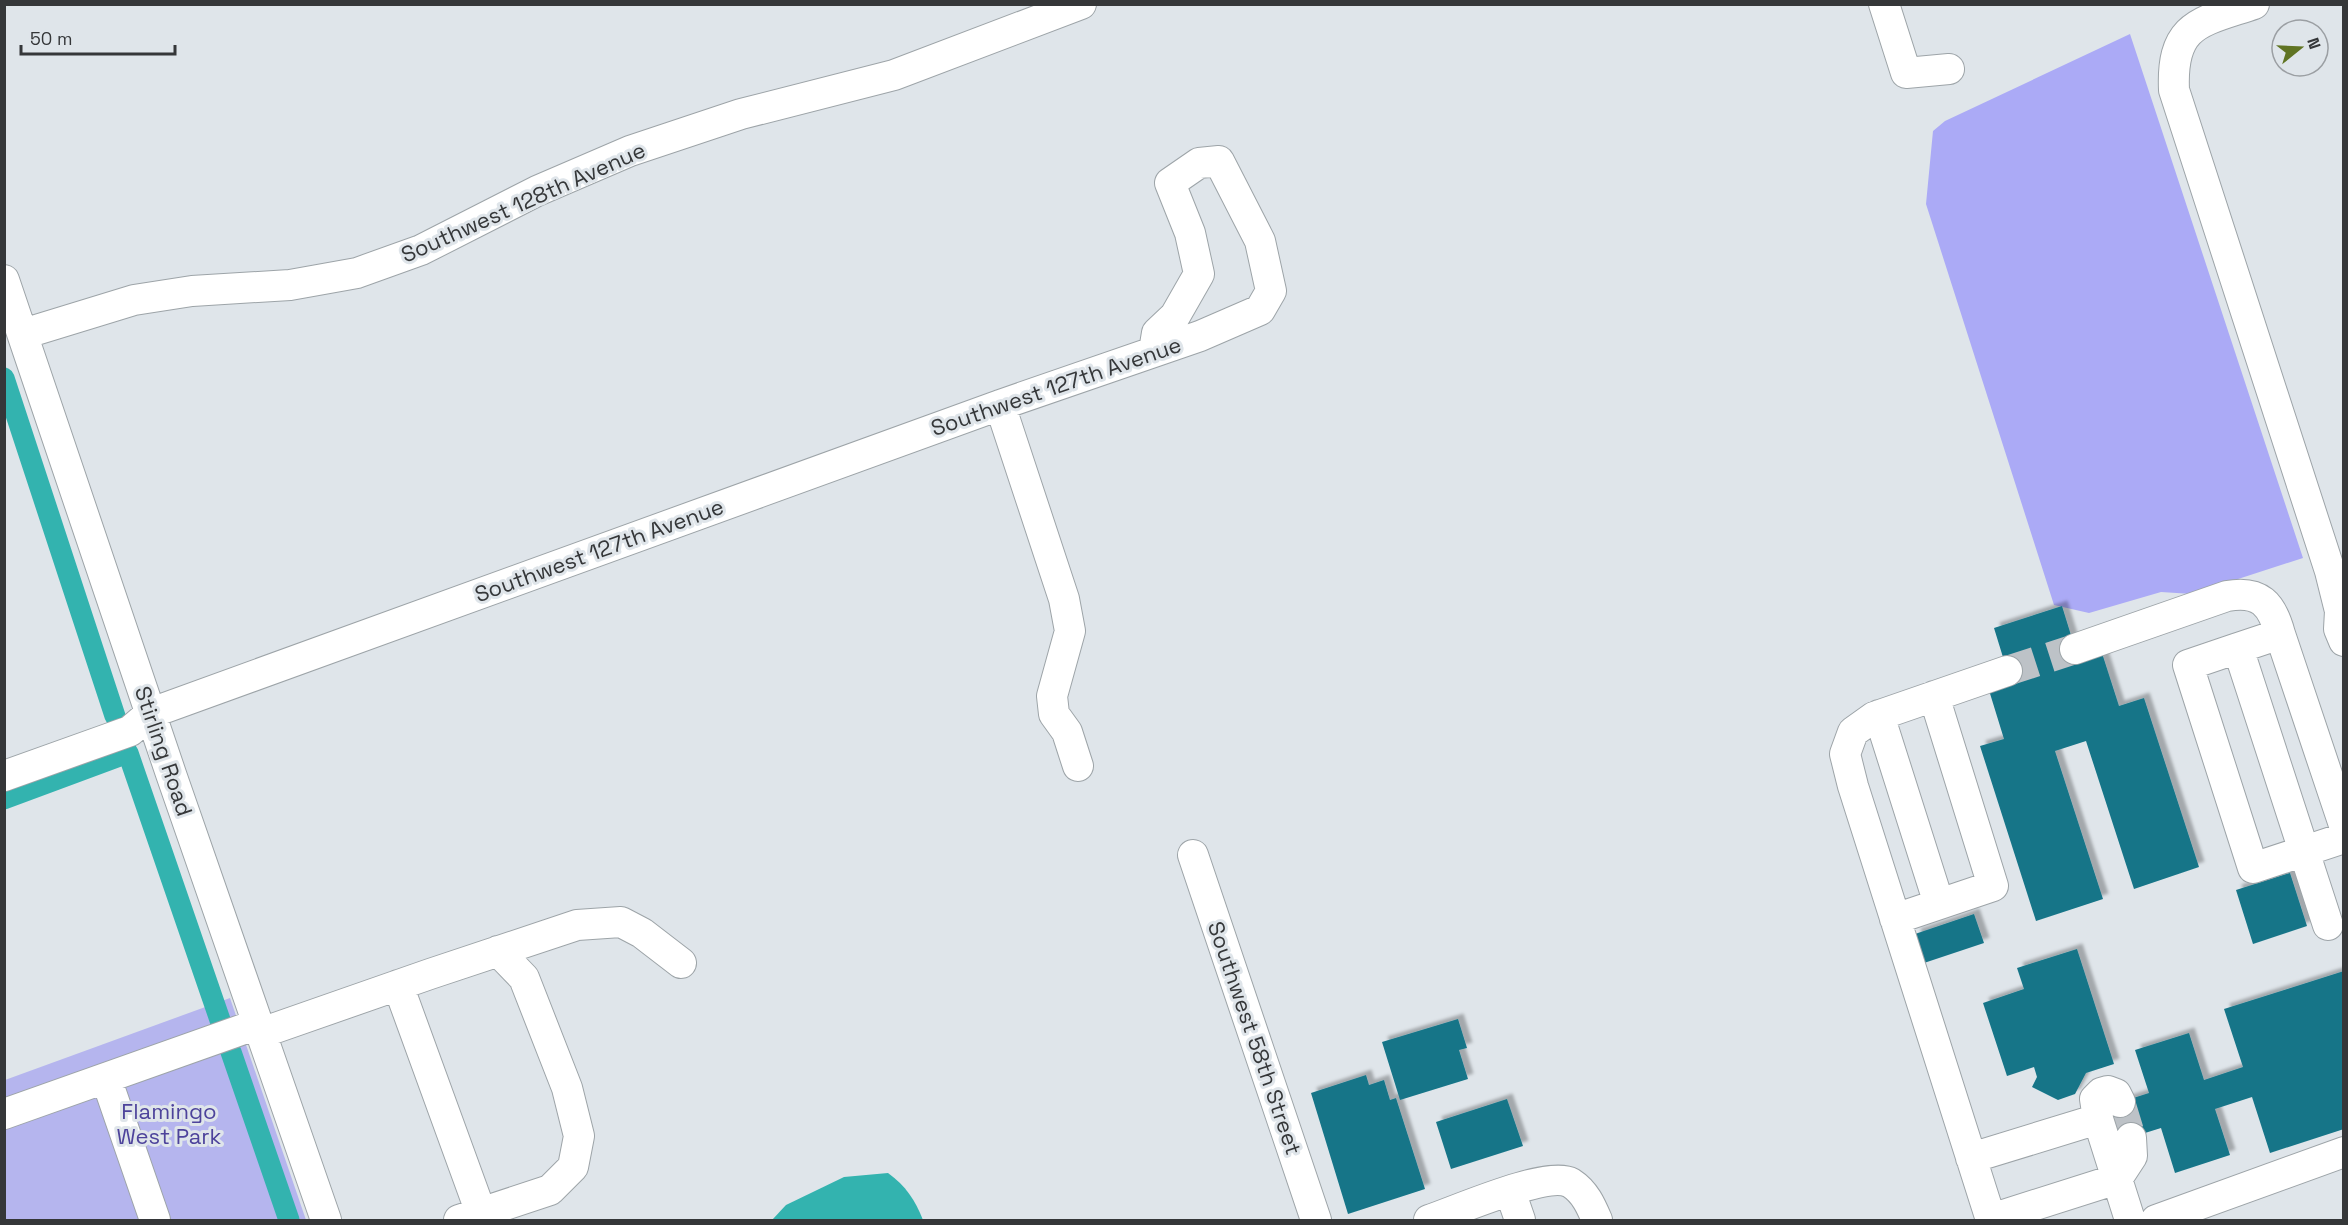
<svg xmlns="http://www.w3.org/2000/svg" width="2348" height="1225" font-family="'Space Grotesk',sans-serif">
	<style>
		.green { fill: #b5b5ee }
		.forest { fill: #abaaf6 }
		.water { fill: #33b3af }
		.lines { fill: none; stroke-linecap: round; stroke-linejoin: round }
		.canal { stroke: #33b3af; stroke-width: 21 }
		.building { fill: #157588; filter: url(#shadow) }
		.minor-tunnel { stroke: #bdc2c7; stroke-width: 30; stroke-dasharray: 30 15; stroke-linecap: butt }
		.minor-casing { stroke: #9da4a8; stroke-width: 32 }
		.minor { stroke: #fff; stroke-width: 30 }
		.labels { text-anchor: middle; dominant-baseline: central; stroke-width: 6; stroke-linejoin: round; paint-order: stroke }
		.street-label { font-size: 22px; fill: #353739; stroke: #dfe5ea }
		.park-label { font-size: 22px; fill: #4d439b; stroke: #dfe5ea }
	</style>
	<defs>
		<filter id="shadow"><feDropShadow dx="5.5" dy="-5.5" stdDeviation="1.5" flood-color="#0004"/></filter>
	</defs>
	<rect width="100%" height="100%" fill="#dfe5ea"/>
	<path class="green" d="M230,998L306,1220H5V1080Z"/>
	<path class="forest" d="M2130,34L2303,558L2192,594L2161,592L2089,613L2054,605L1926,204L1933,131L1945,121Z"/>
	<path class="water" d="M888,1173C906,1186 915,1200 923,1220H772L786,1205L844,1177Z"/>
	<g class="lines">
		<path class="canal" d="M4,378L115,716
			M4,799L128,753L220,1020
			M231,1052L289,1220"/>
	</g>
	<path class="building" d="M2062,606L2078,658L2101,650L2119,706L2144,698L2199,867L2134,889L2086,741L2055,751L2103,899L2036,921L1980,746L2004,739L1988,687L2010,680L1994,628Z
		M2290,873L2307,926L2253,944L2236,890Z
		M1974,914L1984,943L1924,963L1915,934Z
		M2077,949L2114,1064L2086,1073L2075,1094L2058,1100L2032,1087L2037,1077L2034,1067L2007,1076L1983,1003L2024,989L2017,968Z
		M2344,971V1129L2270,1153L2252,1097L2215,1109L2230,1155L2175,1173L2161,1128L2116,1142L2105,1107L2149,1093L2135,1050L2189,1033L2204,1080L2243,1067L2224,1009Z
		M1458,1019L1467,1048L1459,1050L1468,1079L1400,1100L1382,1042Z
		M1366,1075L1369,1085L1384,1080L1390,1100L1396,1098L1425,1189L1348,1214L1311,1093Z
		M1507,1099L1523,1146L1451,1169L1436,1122Z"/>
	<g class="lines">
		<path class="minor-tunnel" d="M2007,671L2075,649
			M2120,1102L2131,1138"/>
		<g class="minor-casing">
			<path id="minor" d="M1884,4L1906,73L1949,69
				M2254,4C2201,22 2171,23 2174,90L2330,571L2340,611L2339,629L2344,641
				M4,280L171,774L326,1220
				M23,334L134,300L192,291L290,285L357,273L421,250L537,191L630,151L741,114L894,75L1081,4
				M1000,405L1064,599L1070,631L1052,696L1054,714L1067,732L1078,766
				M2238,648L2280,634L2344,825
				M2075,649L2227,596C2260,590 2272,604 2280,634
				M1879,715L1939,904
				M4,776L130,731L151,713L1000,405L1200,336L1260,310L1271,291L1260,241L1219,161L1199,163L1170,183L1190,233L1199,274L1175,316L1157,333L1154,351
				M1193,855L1316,1220
				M1895,919L1993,886L1934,696
				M2328,925L2238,648L2188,665L2253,868L2344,838
				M398,985L481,1213
				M261,1033L430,974L577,925L621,922L642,933L681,963
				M106,1078L155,1220
				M4,1114L258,1024
				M2098,1119L2095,1099L2101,1093L2108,1091L2116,1094L2120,1102
				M1971,1158L2098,1119L2130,1220
				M1510,1191L1520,1220
				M1991,1219L2117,1179L2132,1156L2131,1138
				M459,1220L550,1190L573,1167L579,1136L567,1088L524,978L498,951
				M1429,1220C1456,1211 1548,1170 1571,1183C1585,1192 1591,1206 1597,1220
				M1991,1220L1853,786L1845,754L1853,732L1874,717L2007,671
				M2156,1220L2344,1152"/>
		</g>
		<use href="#minor" class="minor"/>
	</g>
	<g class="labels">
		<g class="street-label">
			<text transform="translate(523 202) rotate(-24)">Southwest 128th Avenue</text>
			<text transform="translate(1056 386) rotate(-19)">Southwest 127th Avenue</text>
			<text transform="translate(599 550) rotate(-20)">Southwest 127th Avenue</text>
			<text transform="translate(164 751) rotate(71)">Stirling Road</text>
			<text transform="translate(1255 1038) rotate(71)">Southwest 58th Street</text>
		</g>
		<g class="park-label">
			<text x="169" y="1111">Flamingo<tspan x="169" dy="25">West Park</tspan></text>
		</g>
	</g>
	<rect width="2348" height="1225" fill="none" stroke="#353739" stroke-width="12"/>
	<g transform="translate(2300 48) rotate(72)"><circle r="28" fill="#dfe5ea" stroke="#9b9fa3" stroke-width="1.5"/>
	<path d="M0-4.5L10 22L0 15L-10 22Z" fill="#607423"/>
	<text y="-9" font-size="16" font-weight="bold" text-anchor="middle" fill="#353739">N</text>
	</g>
	<path d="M21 45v9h154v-9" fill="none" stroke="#353739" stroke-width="3"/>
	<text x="30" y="45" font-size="18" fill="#353739" stroke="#dfe5ea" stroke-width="4.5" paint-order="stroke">50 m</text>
</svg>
